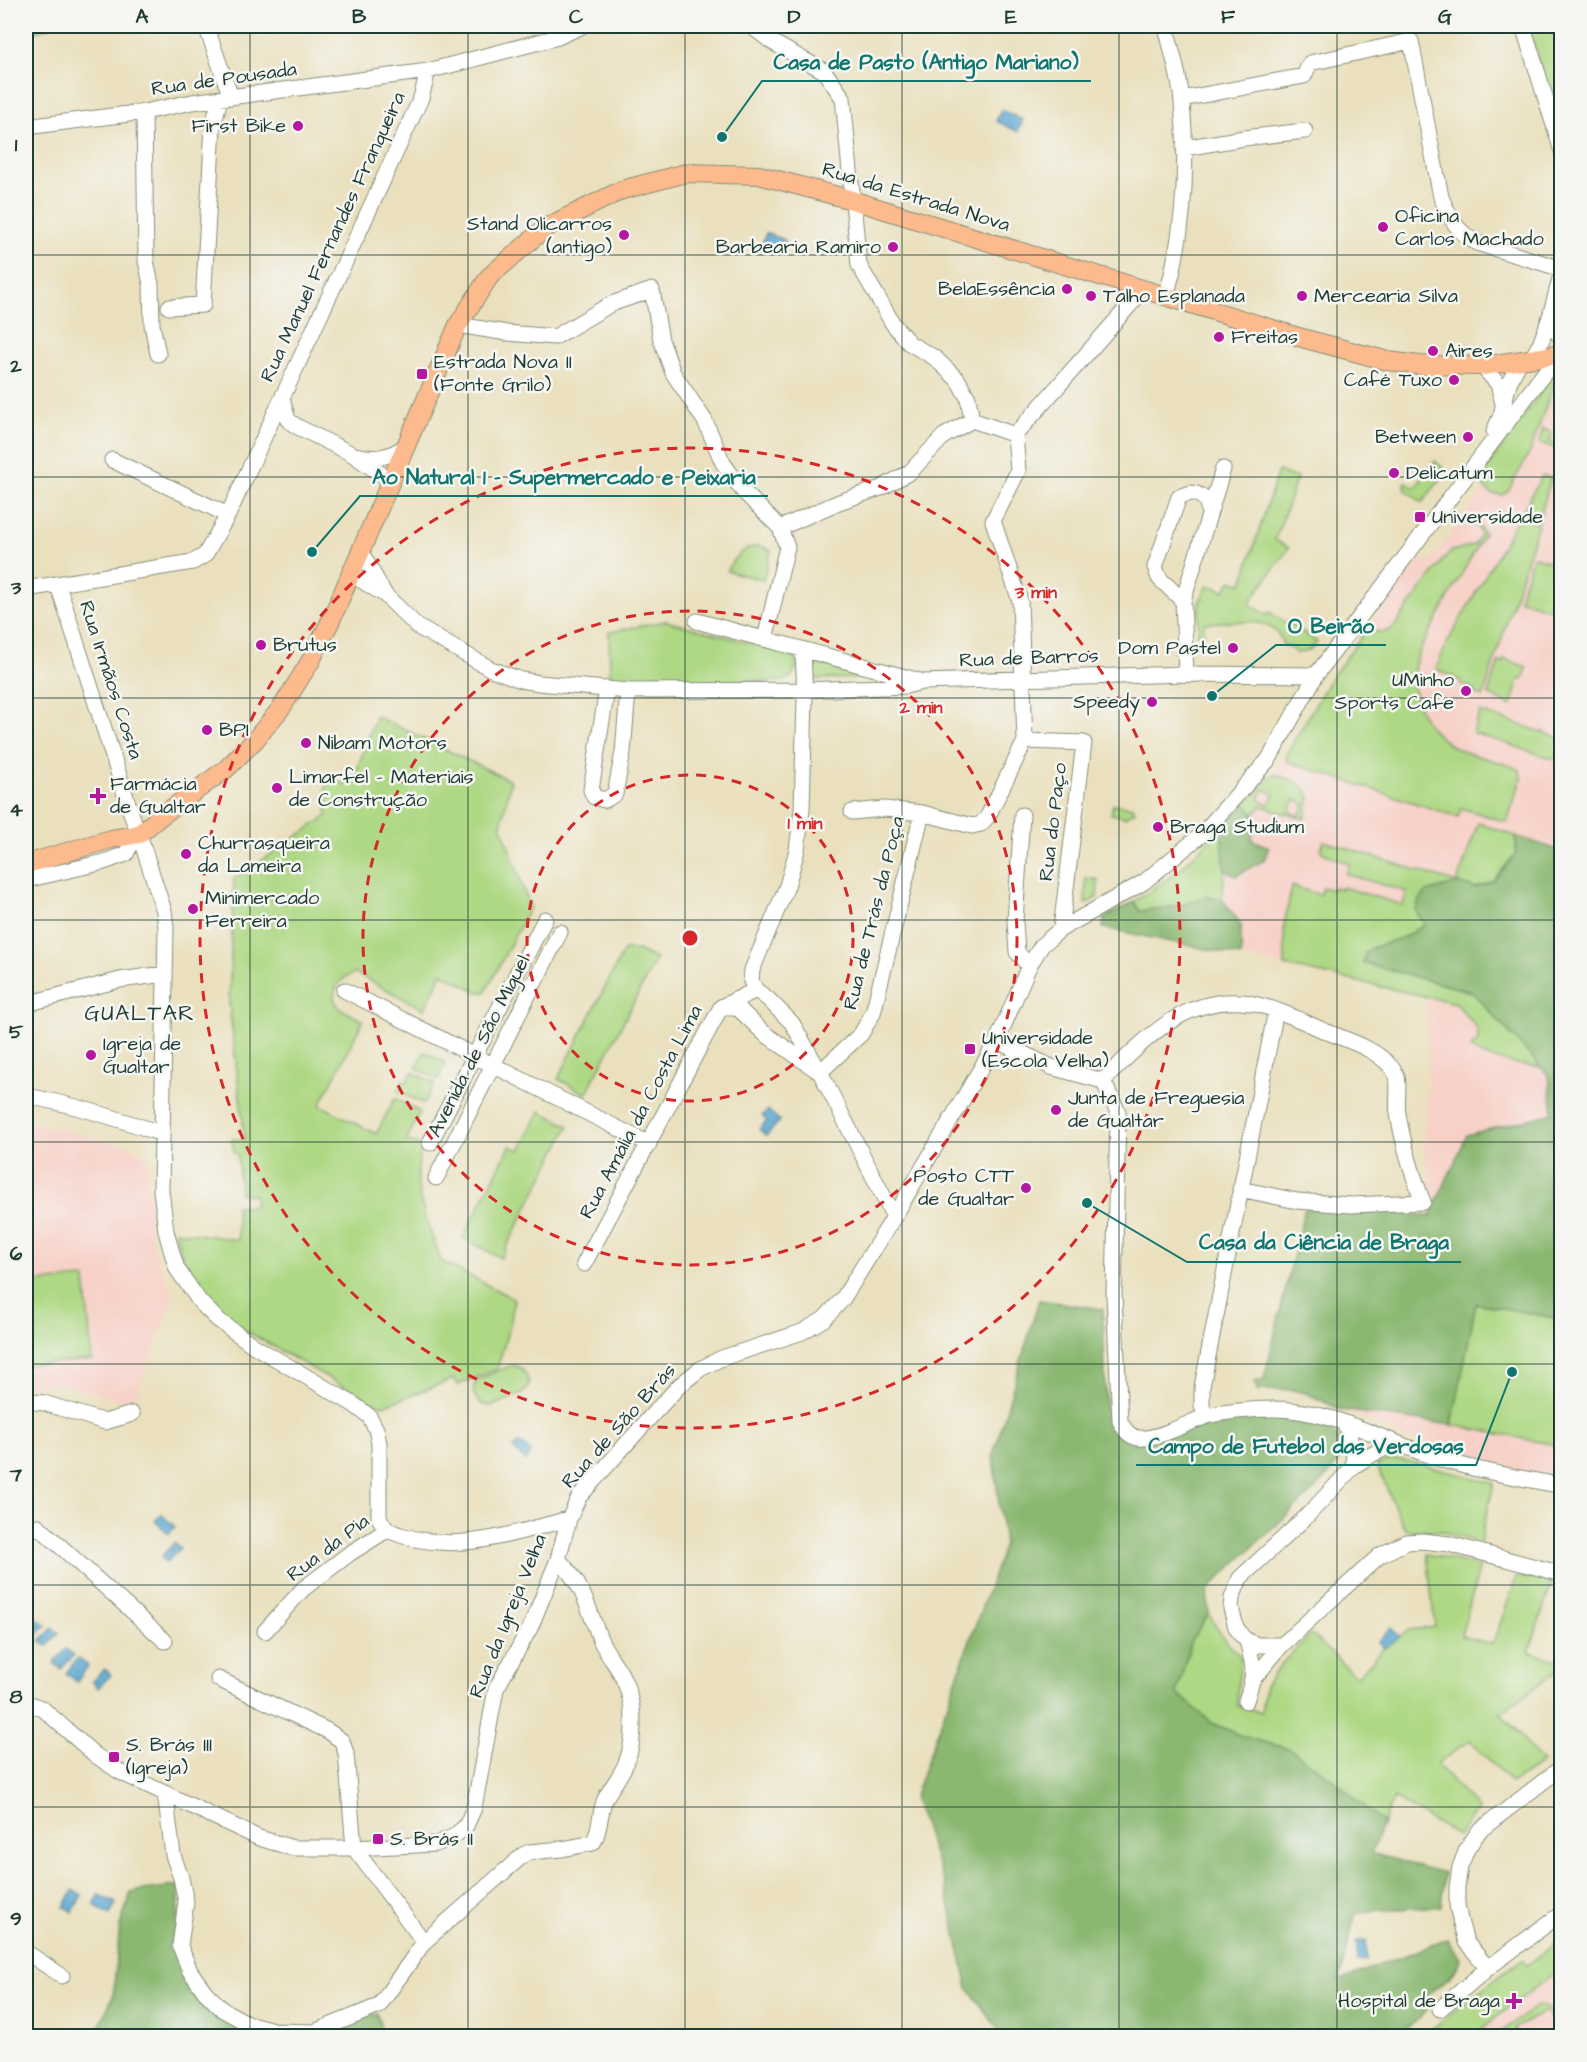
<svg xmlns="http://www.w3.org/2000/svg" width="1587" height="2062" font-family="'Architects Daughter',sans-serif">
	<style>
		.built { fill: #f7d1c8 }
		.green { fill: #aed883; stroke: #668a5c; stroke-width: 1.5; fill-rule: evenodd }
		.forest { fill: #8ab871; stroke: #547a52; stroke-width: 1.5 }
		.water { fill: #53a3cd; stroke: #397080; stroke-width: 1.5 }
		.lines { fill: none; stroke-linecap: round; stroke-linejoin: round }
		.minor-casing { stroke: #848e78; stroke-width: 17 }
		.major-casing { stroke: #848e78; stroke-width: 20 }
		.minor { stroke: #fff; stroke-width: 15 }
		.major { stroke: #fcba8d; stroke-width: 18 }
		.grid { fill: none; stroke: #1f3d34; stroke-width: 1.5; stroke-opacity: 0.55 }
		.ring { fill: none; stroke: #d62828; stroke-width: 3; stroke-dasharray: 10 8 }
		.poi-dot { fill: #b5179e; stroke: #f6f6f2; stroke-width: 2 }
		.labels { text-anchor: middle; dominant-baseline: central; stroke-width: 5; stroke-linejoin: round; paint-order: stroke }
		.street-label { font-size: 20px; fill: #1f3d34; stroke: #f6f6f2 }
		.poi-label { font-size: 20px; fill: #1f3d34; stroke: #f6f6f2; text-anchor: start }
		.quarter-label { font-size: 22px; letter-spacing: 1.5px; fill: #1f3d34; stroke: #f6f6f2 }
		.centre { fill: #d62828; stroke: #f6f6f2; stroke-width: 3 }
		.ring-label { font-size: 18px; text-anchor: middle; font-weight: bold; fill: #d62828; stroke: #f6f6f2; stroke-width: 5; stroke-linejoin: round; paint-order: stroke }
		.leader { fill: none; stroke: #0f766e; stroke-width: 2 }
		.callout-dot { fill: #0f766e; stroke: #f6f6f2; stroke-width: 2 }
		.callout-label { font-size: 21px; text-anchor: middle; font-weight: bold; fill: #0f766e; stroke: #f6f6f2; stroke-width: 5; stroke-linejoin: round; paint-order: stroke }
		.neatline { fill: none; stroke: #1f3d34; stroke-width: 2 }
		.grid-label { font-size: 20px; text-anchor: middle; font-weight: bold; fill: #1f3d34 }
	</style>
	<rect width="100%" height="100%" fill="#f6f6f2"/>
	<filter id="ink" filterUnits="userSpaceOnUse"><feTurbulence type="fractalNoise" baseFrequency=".0167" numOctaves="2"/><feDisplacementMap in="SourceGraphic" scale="12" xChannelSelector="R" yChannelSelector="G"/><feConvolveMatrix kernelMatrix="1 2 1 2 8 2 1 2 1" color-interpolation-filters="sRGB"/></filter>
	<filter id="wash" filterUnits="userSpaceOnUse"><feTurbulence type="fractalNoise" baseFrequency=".008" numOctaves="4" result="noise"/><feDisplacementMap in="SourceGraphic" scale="24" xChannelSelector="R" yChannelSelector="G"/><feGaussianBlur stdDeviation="1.35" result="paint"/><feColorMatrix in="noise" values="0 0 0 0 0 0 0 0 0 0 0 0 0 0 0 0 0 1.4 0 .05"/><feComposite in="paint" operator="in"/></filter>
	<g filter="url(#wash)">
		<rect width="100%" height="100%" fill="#eae0bd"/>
		<path class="built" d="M1561,365V1479L1431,1449L1306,1393L1292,1390H1257L1255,1382L1264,1379L1305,1208L1430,1216L1432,1193L1423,1145L1429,1070L1425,1006L1429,996L1103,928L1105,917L1148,894L1178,871L1245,804L1273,774L1286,755L1329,681L1379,614L1421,557L1429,563L1484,489L1481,477L1483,473Z
			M26,1121L130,1146L145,1155L148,1173L151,1238L158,1261L174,1299L133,1404L57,1383L26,1387Z
			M1561,1939V2036H1422L1522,1959L1527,1965Z"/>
		<path class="green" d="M26,26H53L26,36Z
			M1528,26H1561V136Z
			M1561,365V375L1554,383L1530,452L1508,491L1503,495L1492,494L1482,485L1483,473L1559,366Z
			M1543,429L1552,432L1550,442L1561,446V450L1539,443Z
			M1435,461L1447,471L1422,503L1406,490L1405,484L1406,482L1415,488Z
			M1278,471L1297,478L1275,540L1289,548L1249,603L1267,615L1270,612L1285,623L1287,621L1317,642C1310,651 1306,653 1295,653L1291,647L1283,645C1275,612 1230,623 1204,623V634H1198L1199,603L1208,585L1225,591L1230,580L1242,584Z
			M1543,476L1551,478L1539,521L1522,513L1540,479Z
			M1520,515L1538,524L1483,697L1473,693L1474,689L1461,684V681L1436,669L1447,643Z
			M1473,520L1478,523L1484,534L1423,644C1418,655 1413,666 1413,679C1413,710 1434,740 1463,751C1481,759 1502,761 1520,770L1521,779L1507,822L1461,808L1458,817L1288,762L1286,755L1329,681L1368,628C1379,633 1384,635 1394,627L1443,560L1452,551L1474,545L1481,533Z
			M761,546L771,551L763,580L727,571C734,557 745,546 761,546Z
			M1533,556L1561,565V613L1519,599Z
			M666,621L789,653L795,657C799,669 794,678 782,681L622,683L614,681L610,674L609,632Z
			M1504,659L1527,667L1523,680L1519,679L1511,706L1488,694L1499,661L1503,663Z
			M818,661L886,678L816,679L810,676L809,670L812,663Z
			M1480,712L1561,738L1560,761L1473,733Z
			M376,716L511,781L501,825L530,907L485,993L482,991L480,993L442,973L424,1009L355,973C342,977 327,992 338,1006C344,1012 355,1016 363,1021L320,1105L376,1134L395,1098L420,1112L406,1141L425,1145C405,1180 430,1227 441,1261L514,1299L511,1321L497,1369L458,1385L454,1379L391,1403L381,1405L367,1400L241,1328C207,1304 183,1273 175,1231L238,1240L236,1206H255L254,1195L240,1193L238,1155L234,1153L232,1139L245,1140L229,1003L234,879L327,816L326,783H352Z
			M1273,774C1290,779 1302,781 1310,797L1305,819L1261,806L1254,815L1245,804ZM1264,789L1274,794L1268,805L1259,799ZM1295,800L1305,805L1299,816L1289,811Z
			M1113,804L1132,807L1135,811L1125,817L1111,814Z
			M1478,823L1516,836V853L1494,881L1475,888L1458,883L1425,925L1404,937L1372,948L1363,963L1472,992L1541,1067C1517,1064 1491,1062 1470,1048L1478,1041L1477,1028L1456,1003L1285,966L1284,925L1292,886L1320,895L1323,887L1332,890L1333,887L1341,889L1342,887L1403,905L1407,892L1346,874L1350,864L1323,853L1321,849L1324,841L1457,883Z
			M1221,829L1225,870L1222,899L1206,897L1177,906L1140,911L1134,902L1178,871Z
			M1086,878L1098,880L1097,898L1085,904Z
			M624,950H638L656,959L586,1094L558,1079Z
			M425,1052L446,1063L438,1079L416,1068Z
			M412,1072L435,1083L424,1104L398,1091L403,1080L407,1082Z
			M540,1111L569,1126L501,1258L463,1238L510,1146L520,1150Z
			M85,1278L92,1360L26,1365V1283Z
			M1475,1303L1561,1319V1446L1452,1425Z
			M512,1365C525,1367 535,1383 523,1393C519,1395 513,1397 509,1399C498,1404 485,1412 476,1398C472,1392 473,1386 477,1380Z
			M1391,1460H1403L1494,1483L1480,1543L1441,1531L1407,1530L1402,1524L1377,1465Z
			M1427,1554L1480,1566L1461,1636L1493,1644L1517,1576L1552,1582L1529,1652L1561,1661V1668L1501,1713L1543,1763L1511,1783L1470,1740L1437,1764L1478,1809L1458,1836L1394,1798L1383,1823L1334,1780L1245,1737L1212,1723L1177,1693L1191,1640L1209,1614L1222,1637L1241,1657C1241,1673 1235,1690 1238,1706L1261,1712L1265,1686L1283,1662L1311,1634L1357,1677L1384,1648L1409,1630L1435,1627Z
			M1561,1939V1968L1472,2036H1422L1522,1959L1527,1965Z
			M1541,2006L1551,2010L1554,2013L1551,2019L1546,2011L1515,2028L1519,2036H1496L1535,2007Z"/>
		<path class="forest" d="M1245,804L1254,815L1252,840L1269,847L1264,860L1236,876L1225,870L1221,829Z
			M1516,836L1561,851V1319L1476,1303L1452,1425L1341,1410L1306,1393L1292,1390H1257L1255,1382L1264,1379L1305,1208L1430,1216L1467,1135L1553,1113L1549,1076L1472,992L1363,963L1365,954L1372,948L1404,937L1425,925L1416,911L1418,902L1426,892L1458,883L1475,888L1494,881L1516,853Z
			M1206,897L1222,899L1241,925V956L1103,928L1105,917L1134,902L1140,911L1177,906Z
			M1039,1300L1103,1309L1106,1410C1118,1424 1110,1436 1133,1443C1190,1430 1278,1399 1332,1432C1340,1437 1345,1446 1341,1455C1330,1479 1305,1498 1286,1516C1260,1540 1233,1565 1207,1591L1209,1614L1191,1640L1177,1693L1212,1723L1245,1737L1290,1749L1334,1780L1383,1823L1371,1853L1444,1873L1441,1906L1356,1912L1339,1981L1448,1939L1460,1959C1454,1984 1432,1983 1423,2003L1428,2008L1420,2018L1397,2036H1003L968,1988L945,1885L914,1798L1004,1545L993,1455Z
			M180,1885L175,1950L201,1995L276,2036H95L113,1996L120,1926L131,1892Z
			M377,2013L383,2036H306Z"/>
		<path class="water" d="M1001,110L1023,120L1018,132L996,121Z
			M766,233L785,240L780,253L761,247Z
			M768,1110L780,1121L766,1136L759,1129L767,1121L762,1116Z
			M519,1442L531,1452L526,1461L513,1449Z
			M161,1514L175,1527L169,1534L155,1521Z
			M174,1543L180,1548L166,1563L161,1557Z
			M38,1619L46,1625L32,1641L26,1635V1633Z
			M53,1628L59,1633L47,1646L40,1641Z
			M1392,1628L1400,1637L1384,1648L1378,1642Z
			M66,1649L74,1655L61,1669L54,1663Z
			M78,1658L88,1666L77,1682L66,1673Z
			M105,1669L111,1675L98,1688L92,1681Z
			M73,1890L82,1895L73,1912L64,1907Z
			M99,1895L116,1903L110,1915L94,1905Z
			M1366,1940L1367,1960L1358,1961L1356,1941Z"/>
	</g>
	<g filter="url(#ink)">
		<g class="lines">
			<g class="minor-casing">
				<path id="minor" d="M206,26L231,97
					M751,26L772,42L824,71L843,98L859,265L893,324L909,343L935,358L958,380L968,398L972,420
					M1523,26L1562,151
					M1182,99L1304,76L1310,63L1411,41L1441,197C1450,218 1456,231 1477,243L1562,269
					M144,112L146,261L151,284L152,325L158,354
					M26,127L144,112L192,102L428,71L558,37L582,26
					M1184,148L1244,138L1305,131
					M1166,297C1184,235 1188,166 1182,102C1180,76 1171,50 1166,26
					M169,307L203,305L213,125L220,99
					M1550,317L1562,271
					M458,325L507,333L555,337L611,304L652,290L661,340L673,373L705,421L723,463L743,491L780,528L787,547L765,639
					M1532,358L1541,342L1550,317L1554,328L1562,339
					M1482,366L1498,384L1503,404
					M1494,431L1501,415L1509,383L1520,361
					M355,455C376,460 389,458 407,445
					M112,460L228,515L282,398
					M391,481L352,454L296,426L288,420L282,398L421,98L428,71
					M780,528L839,502L881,488L910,472L944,436L972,420L1015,435L1143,290
					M361,552L385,595L418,627L491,669L521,680L539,683L628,691L804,690L906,686L922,682L1186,674L1316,675
					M351,574L382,593
					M58,585L134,822
					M26,589L193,562L205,555L228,515
					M1183,601L1159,578L1155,567L1179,497C1192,491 1197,492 1207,501L1209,514
					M697,621L920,681
					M803,650L805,698L802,810L797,850L787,886L752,970L751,981L756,990L768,999L792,1023L820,1072L894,1217
					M1186,674L1183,601L1223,469
					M607,689L591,790L594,797L605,800L615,794L623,752L628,691
					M1025,741L1084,743L1061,929
					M922,813L972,826L981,824L988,816L1025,741L1020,601L993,521L1018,471L1015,435
					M1022,815L1015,921L1017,952L1029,966
					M139,834L164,911L166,928L161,1190L166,1231L172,1253L177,1269L200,1302L217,1319L254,1346L353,1404L369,1416L376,1429L379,1443V1518L387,1530
					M26,880L104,862L126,854L136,834
					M344,990L649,1144
					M26,1004L120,980L164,974
					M721,1007H734L741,1011L764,1033L818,1071
					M997,1041L1051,1067L1103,1081
					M820,1072L861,1034L873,1013L922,813L885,809L852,812
					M1103,1081L1118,1112L1114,1295L1120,1421C1124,1430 1129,1437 1139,1438C1156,1440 1188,1423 1204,1417C1219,1412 1255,1409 1272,1409C1328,1409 1377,1437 1428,1455C1469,1470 1519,1477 1562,1486
					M1103,1081C1144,1040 1186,993 1250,1003C1276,1008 1302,1021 1327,1032C1350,1041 1383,1051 1396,1074C1400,1081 1396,1103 1398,1114C1403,1144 1412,1173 1423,1202L1351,1205L1297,1201L1240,1189
					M26,1096C72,1104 117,1118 162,1134
					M430,1143L545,919
					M436,1178L560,932
					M584,1264L721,1007L756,990
					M26,1401L44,1403L105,1422L132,1414
					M1206,1416L1202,1406V1387L1276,1010
					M1345,1423L1353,1449L1354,1466
					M387,1530C451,1557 505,1535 569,1519
					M26,1533L38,1526L165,1641
					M265,1631L303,1589L349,1554L387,1530
					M1282,1645H1258L1247,1641L1241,1635L1236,1627L1231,1608L1232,1598L1240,1578L1306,1517L1354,1466L1373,1454L1396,1443
					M1254,1678L1282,1645L1379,1556L1406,1542L1422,1541L1449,1544L1562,1574
					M218,1679L328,1731L342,1741L346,1753L354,1848L424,1942L523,1855L529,1852L562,1849L593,1843C601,1830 599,1813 605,1799C611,1787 621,1776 626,1763C637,1735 635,1701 621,1674C614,1662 605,1651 600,1639C587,1605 584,1586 558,1559
					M1246,1701C1255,1674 1255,1669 1247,1641
					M26,1702L43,1709L95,1755L120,1772L259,1838L293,1848H354L436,1844L453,1837L466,1826L474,1808L496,1689L531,1626L558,1559L569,1519L579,1497L653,1414L680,1385L700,1369L722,1358L802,1332L824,1319L842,1300L894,1217L997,1041L1029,966L1042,945L1061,929L1144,882L1201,835L1269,759L1316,675L1558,355
					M165,1793L173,1855L181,1878L186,1902L180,1946L190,1971L205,1992L223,2010L247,2023L277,2031L314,2032L379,2006L424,1942
					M26,1952L62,1976
					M1488,1968L1466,1942L1461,1924L1457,1905V1887L1460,1867L1467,1849L1479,1831L1562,1767
					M1440,2009L1488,1968L1562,1913"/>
			</g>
			<g class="major-casing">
				<path id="major" d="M26,864L111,839L139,834L161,816L226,769L255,740L282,707L310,662L331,620L458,325L489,277L545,228L622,190L686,173L759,175L852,200L1302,338L1388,361L1419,365L1482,366L1562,354"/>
			</g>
			<use href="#minor" class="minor"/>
			<use href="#major" class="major"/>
		</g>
	</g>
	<path class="grid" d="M250,26V2036M468,26V2036M685,26V2036M902,26V2036M1119,26V2036M1337,26V2036M26,255H1562M26,477H1562M26,698H1562M26,920H1562M26,1142H1562M26,1364H1562M26,1585H1562M26,1807H1562"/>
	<g class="ring">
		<circle cx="690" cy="938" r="163"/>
		<circle cx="690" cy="938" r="327"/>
		<circle cx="690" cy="938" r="490"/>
	</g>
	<g class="poi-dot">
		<circle cx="298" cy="126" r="6"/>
		<circle cx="1383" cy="227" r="6"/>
		<circle cx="624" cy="235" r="6"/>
		<circle cx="893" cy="247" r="6"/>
		<circle cx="1067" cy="289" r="6"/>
		<circle cx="1091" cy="296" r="6"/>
		<circle cx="1302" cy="296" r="6"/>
		<circle cx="1219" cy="337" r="6"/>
		<circle cx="1433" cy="351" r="6"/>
		<rect x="416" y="368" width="12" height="12" rx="3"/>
		<circle cx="1454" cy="380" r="6"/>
		<circle cx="1468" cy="437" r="6"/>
		<circle cx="1394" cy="473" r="6"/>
		<rect x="1414" y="511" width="12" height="12" rx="3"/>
		<circle cx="261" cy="645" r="6"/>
		<circle cx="1233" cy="648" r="6"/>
		<circle cx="1466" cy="691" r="6"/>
		<circle cx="1152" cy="702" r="6"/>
		<circle cx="207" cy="730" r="6"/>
		<circle cx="306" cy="743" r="6"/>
		<circle cx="277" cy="788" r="6"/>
		<path d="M95 787h6v6h6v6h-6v6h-6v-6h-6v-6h6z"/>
		<circle cx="1158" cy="827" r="6"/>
		<circle cx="186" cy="854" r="6"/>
		<circle cx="193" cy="909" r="6"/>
		<rect x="964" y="1043" width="12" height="12" rx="3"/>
		<circle cx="91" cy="1055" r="6"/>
		<circle cx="1056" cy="1110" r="6"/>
		<circle cx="1026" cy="1188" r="6"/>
		<rect x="108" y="1751" width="12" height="12" rx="3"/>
		<rect x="372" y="1833" width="12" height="12" rx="3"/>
		<path d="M1511 1992h6v6h6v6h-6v6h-6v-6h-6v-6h6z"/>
	</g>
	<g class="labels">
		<g class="street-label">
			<text transform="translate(224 79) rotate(-8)">Rua de Pousada</text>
			<text transform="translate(916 197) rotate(17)">Rua da Estrada Nova</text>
			<text transform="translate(333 237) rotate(-65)">Rua Manuel Fernandes Franqueira</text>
			<text transform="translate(1029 658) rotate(-2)">Rua de Barros</text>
			<text transform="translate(111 680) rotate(72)">Rua Irmãos Costa</text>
			<text transform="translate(1053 822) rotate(-83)">Rua do Paço</text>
			<text transform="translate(874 913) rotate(-76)">Rua de Trás da Poça</text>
			<text transform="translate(479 1046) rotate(-63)">Avenida de São Miguel</text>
			<text transform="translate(641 1112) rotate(-62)">Rua Amália da Costa Lima</text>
			<text transform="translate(619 1426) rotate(-48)">Rua de São Brás</text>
			<text transform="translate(328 1548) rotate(-37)">Rua da Pia</text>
			<text transform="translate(508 1616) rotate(-68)">Rua da Igreja Velha</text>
		</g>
		<g class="poi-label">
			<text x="286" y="126" text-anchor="end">First Bike</text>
			<text x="1395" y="216">Oficina<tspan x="1395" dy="23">Carlos Machado</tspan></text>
			<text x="612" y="224" text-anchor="end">Stand Olicarros<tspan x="612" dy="23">(antigo)</tspan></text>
			<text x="881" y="247" text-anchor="end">Barbearia Ramiro</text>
			<text x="1055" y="289" text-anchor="end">BelaEssência</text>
			<text x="1103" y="296">Talho Esplanada</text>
			<text x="1314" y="296">Mercearia Silva</text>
			<text x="1231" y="337">Freitas</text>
			<text x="1445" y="351">Aires</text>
			<text x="434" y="362">Estrada Nova II<tspan x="434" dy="23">(Fonte Grilo)</tspan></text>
			<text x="1442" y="380" text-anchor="end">Café Tuxo</text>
			<text x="1456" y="437" text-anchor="end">Between</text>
			<text x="1406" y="473">Delicatum</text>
			<text x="1432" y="517">Universidade</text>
			<text x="273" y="645">Brutus</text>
			<text x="1221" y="648" text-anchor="end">Dom Pastel</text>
			<text x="1454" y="680" text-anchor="end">UMinho<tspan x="1454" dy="23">Sports Cafe</tspan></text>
			<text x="1140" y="702" text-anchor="end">Speedy</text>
			<text x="219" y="730">BPI</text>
			<text x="318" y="743">Nibam Motors</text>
			<text x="289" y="777">Limarfel - Materiais<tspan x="289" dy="23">de Construção</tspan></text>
			<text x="110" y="784">Farmácia<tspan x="110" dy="23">de Gualtar</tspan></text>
			<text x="1170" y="827">Braga Studium</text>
			<text x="198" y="843">Churrasqueira<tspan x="198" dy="23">da Lameira</tspan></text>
			<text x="205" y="898">Minimercado<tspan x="205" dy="23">Ferreira</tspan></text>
			<text x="982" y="1038">Universidade<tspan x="982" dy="23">(Escola Velha)</tspan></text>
			<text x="103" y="1044">Igreja de<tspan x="103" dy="23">Gualtar</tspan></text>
			<text x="1068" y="1098">Junta de Freguesia<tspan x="1068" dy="23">de Gualtar</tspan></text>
			<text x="1014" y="1176" text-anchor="end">Posto CTT<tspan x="1014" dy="23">de Gualtar</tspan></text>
			<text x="126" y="1745">S. Brás III<tspan x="126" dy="23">(Igreja)</tspan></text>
			<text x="390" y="1839">S. Brás II</text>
			<text x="1500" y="2001" text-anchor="end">Hospital de Braga</text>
		</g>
		<g class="quarter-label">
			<text x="140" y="1013">GUALTAR</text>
		</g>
	</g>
	<circle cx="690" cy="938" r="9" class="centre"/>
	<g class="ring-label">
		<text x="1036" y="598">3 min</text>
		<text x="921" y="713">2 min</text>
		<text x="805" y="829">1 min</text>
	</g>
	<path class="leader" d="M722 137L762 81H1091M312 552L360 496H768M1212 696L1276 645H1386M1087 1203L1187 1262H1461M1512 1372L1476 1465H1136"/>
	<g class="callout-dot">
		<circle cx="722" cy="137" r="6"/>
		<circle cx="312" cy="552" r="6"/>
		<circle cx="1212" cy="696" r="6"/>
		<circle cx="1087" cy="1203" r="6"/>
		<circle cx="1512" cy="1372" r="6"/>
	</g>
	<g class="callout-label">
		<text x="926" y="69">Casa de Pasto (Antigo Mariano)</text>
		<text x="564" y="484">Ao Natural 1 - Supermercado e Peixaria</text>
		<text x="1331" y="633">O Beirão</text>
		<text x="1324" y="1249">Casa da Ciência de Braga</text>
		<text x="1306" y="1453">Campo de Futebol das Verdosas</text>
	</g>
	<rect width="1587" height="2062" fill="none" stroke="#f6f6f2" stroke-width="66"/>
	<rect x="33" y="33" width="1521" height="1996" class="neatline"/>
	<g class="grid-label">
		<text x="142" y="23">A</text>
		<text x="359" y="23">B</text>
		<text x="576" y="23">C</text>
		<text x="794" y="23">D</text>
		<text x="1011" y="23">E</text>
		<text x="1228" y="23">F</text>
		<text x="1445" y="23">G</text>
		<text x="16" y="151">1</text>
		<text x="16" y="372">2</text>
		<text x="16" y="594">3</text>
		<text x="16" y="816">4</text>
		<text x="16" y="1038">5</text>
		<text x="16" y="1260">6</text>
		<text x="16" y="1481">7</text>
		<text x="16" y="1703">8</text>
		<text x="16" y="1925">9</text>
	</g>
</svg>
